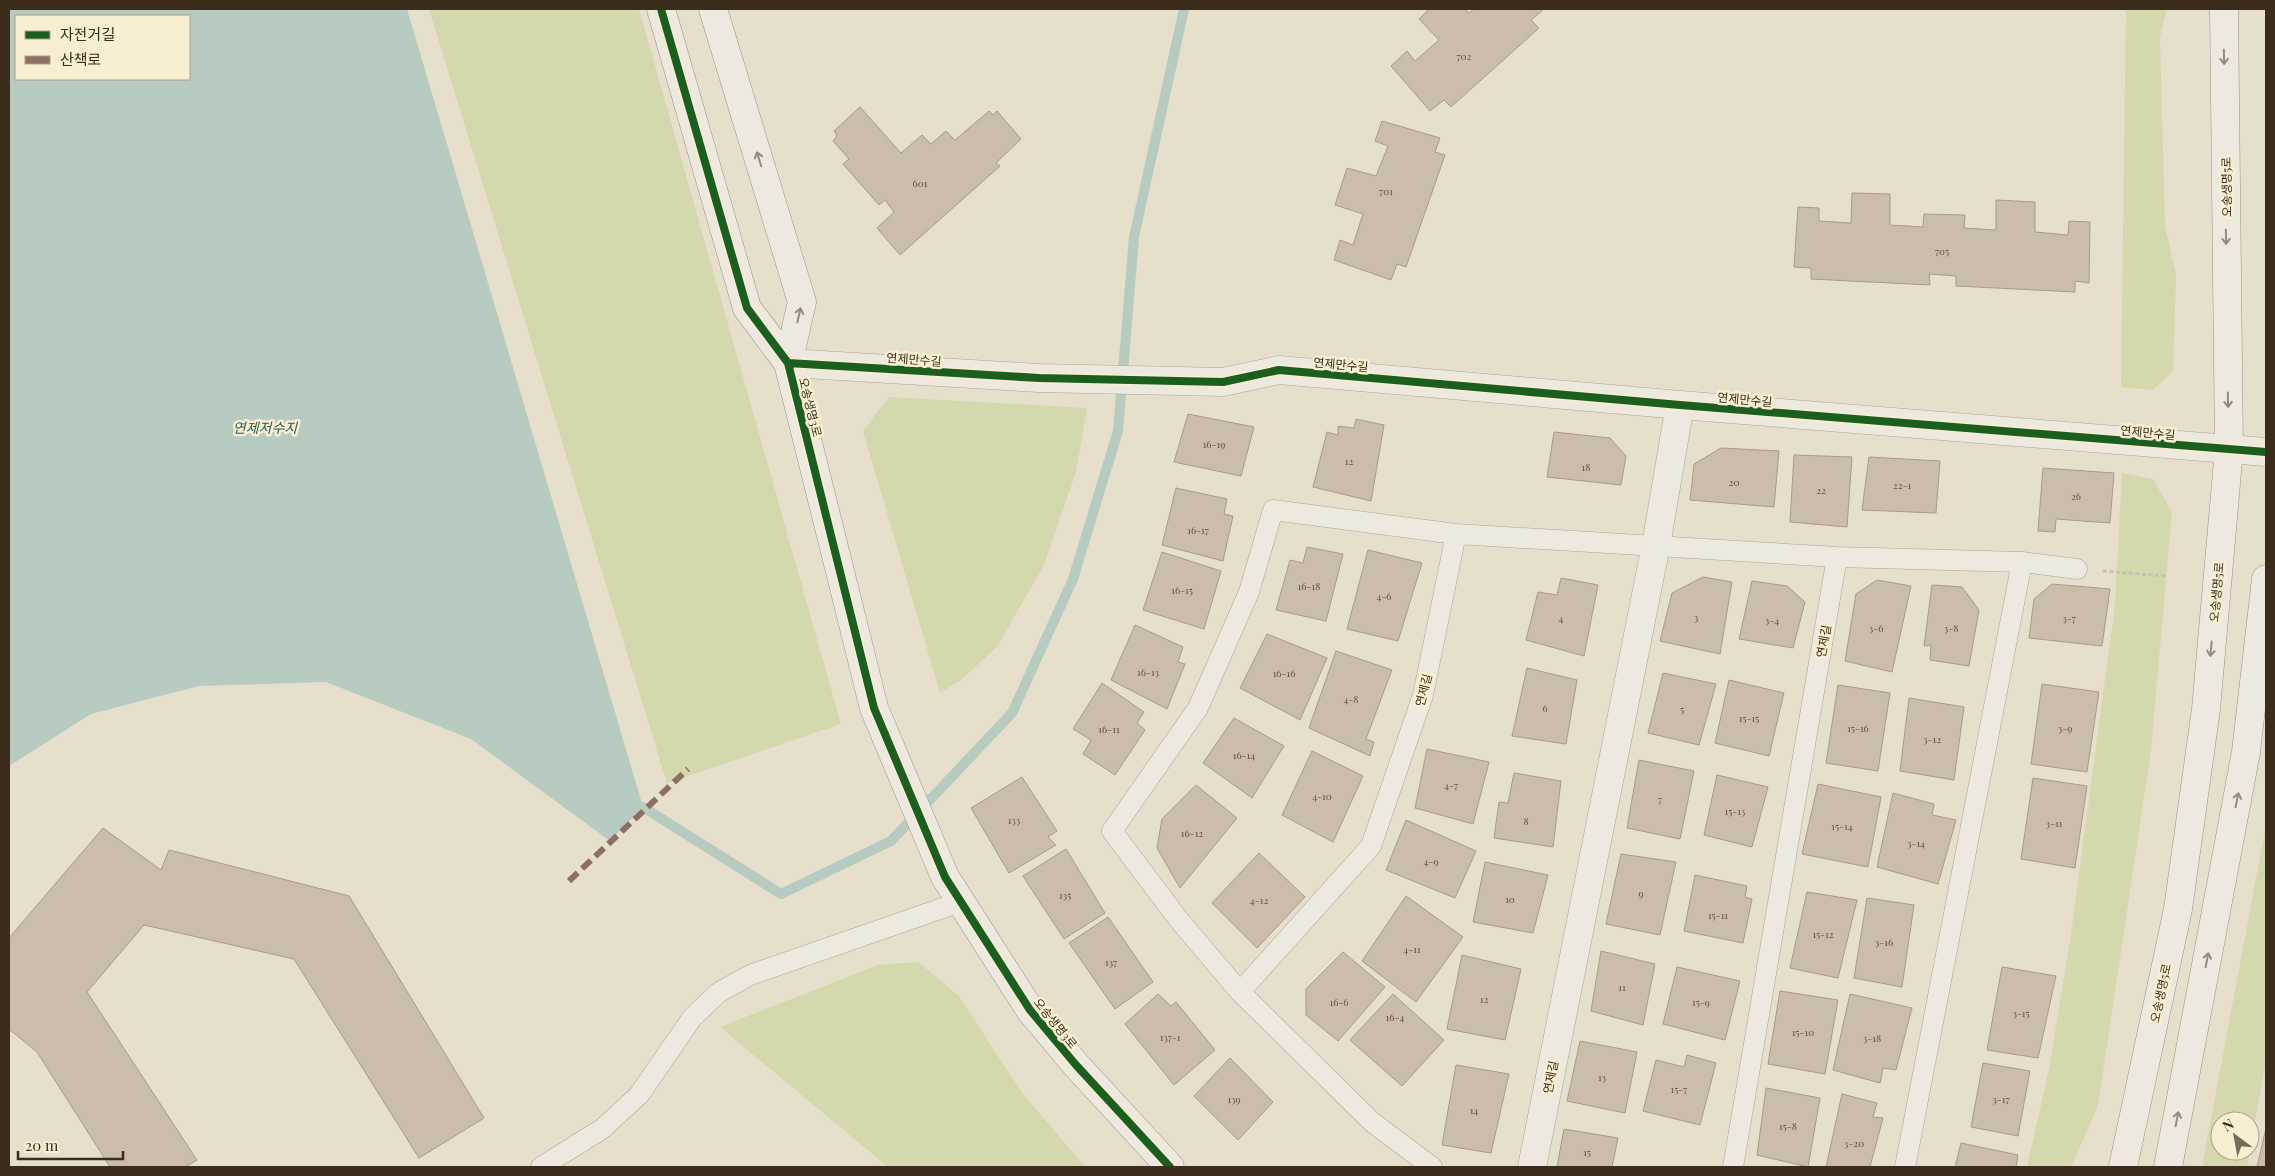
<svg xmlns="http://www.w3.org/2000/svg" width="2275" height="1176" font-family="'Playfair Display','Noto Sans KR',serif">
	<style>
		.green { fill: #d5d7ac }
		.water { fill: #b8cbc0; fill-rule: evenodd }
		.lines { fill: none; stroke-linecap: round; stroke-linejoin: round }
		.stream { stroke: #b8cbc0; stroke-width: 10 }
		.building { fill: #cabdac; stroke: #a79a8a }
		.lane-casing { stroke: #aba495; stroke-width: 21 }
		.street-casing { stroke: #aba495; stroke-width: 29 }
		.secondary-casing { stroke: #9b9385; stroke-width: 29 }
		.path { stroke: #c6c0b5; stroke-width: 3; stroke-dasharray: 4 2.5; stroke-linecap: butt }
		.lane { stroke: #ede9de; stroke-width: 20 }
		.street { stroke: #ede9de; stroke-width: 28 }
		.secondary { stroke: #ede9de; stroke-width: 28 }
		.quiet { stroke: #8d6e63; stroke-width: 6; stroke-dasharray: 12 6; stroke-linecap: butt }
		.cycleway-casing { stroke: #f8eed1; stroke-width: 11 }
		.cycleway { stroke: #1b5e20; stroke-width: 8 }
		.oneway { stroke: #948a7d }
		.labels { text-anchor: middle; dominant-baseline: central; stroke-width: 5; stroke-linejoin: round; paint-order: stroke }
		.number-label { font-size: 10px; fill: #5f5040 }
		.street-label { font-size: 12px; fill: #3b2c1c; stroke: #f8eed1 }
		.water-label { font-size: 14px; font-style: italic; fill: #2a5c5a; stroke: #f8eed1 }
	</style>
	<rect width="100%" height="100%" fill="#e6dfcb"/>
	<path class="green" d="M429,9H639L841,724L667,783Z
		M2126,9H2167L2160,37L2165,225L2176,275L2173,371L2153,390L2121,387Z
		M889,397L1087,408L1076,472L1044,565L997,647L962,679L940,693L863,431Z
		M2122,473L2153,479L2172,512L2151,750L2098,1106L2071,1167H2027L2049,1069L2071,934L2115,605Z
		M2266,825V1060L2250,1150V1121H2220V1151H2250L2247,1167H2202Z
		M918,962L959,996L1020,1090L1085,1167H888L720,1027L878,965Z"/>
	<path class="water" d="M9,9H407L643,807L610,841L471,739L326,682L199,686L91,714L9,766ZM16,16H189V79H16Z"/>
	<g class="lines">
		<path class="stream" d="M643,807L781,894L891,841L1012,713L1073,579L1118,431L1134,237L1184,9"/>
	</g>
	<path class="building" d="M1429,9H1464L1469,13L1474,9H1541L1542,11L1531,20L1539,28L1451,107L1444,100L1430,111L1391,66L1407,51L1415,61L1439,40L1419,19Z
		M860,107L901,153L922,135L931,144L946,131L955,140L989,111L993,115L997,111L1021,139L996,163L1000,166L900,255L877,228L894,212L885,200L879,205L843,164L849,159L833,141L837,136L834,131Z
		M1382,121L1440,138L1435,152L1445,155L1406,267L1397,264L1391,280L1334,260L1340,240L1353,245L1363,214L1335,205L1347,168L1376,176L1388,146L1375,141Z
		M1852,193L1890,194V225L1923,227L1924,214L1965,215L1964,228L1996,230V200L2035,202V232L2068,235L2069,221L2090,222L2089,283L2075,281V292L1956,286V276L1929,274L1930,285L1811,279V268L1794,267L1798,207L1819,208V221L1851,223Z
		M1188,414L1254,427L1241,476L1174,462Z
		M1356,419L1384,425L1371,501L1313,487L1327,432L1338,435V426L1354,428Z
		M1554,432L1610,438L1626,456L1621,485L1547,477Z
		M1721,448L1779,451L1774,507L1690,500L1694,464Z
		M1794,455L1852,457L1847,527L1790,522Z
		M1869,457L1940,461L1936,513L1862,510Z
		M2043,468L2114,473L2110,523L2056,519L2055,532L2038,531Z
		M1176,488L1227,499L1224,514L1233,516L1223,561L1162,545Z
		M1307,547L1343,554L1326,621L1276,610L1290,560L1303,563Z
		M1368,550L1422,563L1398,641L1347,629Z
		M1162,552L1221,571L1204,629L1143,610Z
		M1703,577L1732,582L1720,654L1660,641L1672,593Z
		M1561,578L1598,585L1584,656L1526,640L1538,592L1557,595Z
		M1877,580L1911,586L1892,672L1845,661L1856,594Z
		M1752,581L1787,586L1805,602L1793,648L1739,639Z
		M2052,584L2110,589L2102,646L2029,638L2034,599Z
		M1932,585L1962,587L1979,610L1969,666L1930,660L1931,645L1924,646Z
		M1135,625L1183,647L1178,662L1185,664L1167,709L1111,680Z
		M1267,634L1327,658L1300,720L1240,688Z
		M1336,651L1392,670L1366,739L1374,742L1370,756L1309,728Z
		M1527,668L1577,680L1566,744L1512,736Z
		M1663,673L1716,684L1699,745L1648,733Z
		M1729,680L1784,693L1769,756L1715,743Z
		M1102,683L1144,712L1137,723L1145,730L1115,775L1083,754L1091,740L1073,729Z
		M2042,684L2099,692L2087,772L2031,764Z
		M1838,685L1890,693L1878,771L1826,763Z
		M1909,698L1964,707L1954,780L1900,771Z
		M1234,718L1284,746L1252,798L1203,763Z
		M1427,749L1489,762L1473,824L1415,808Z
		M1312,751L1363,776L1333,842L1282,815Z
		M1639,760L1694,771L1680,839L1627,828Z
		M1514,773L1561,781L1553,847L1494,838L1499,802L1508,803Z
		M1717,775L1768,787L1752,847L1704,835Z
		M1022,777L1057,831L1048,837L1056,845L1009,873L971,808Z
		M2033,778L2087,786L2075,868L2021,859Z
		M1818,784L1881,797L1868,867L1802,854Z
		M1196,785L1237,818L1180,888L1157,848L1162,819Z
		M1893,793L1934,804L1932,815L1956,820L1938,884L1877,867Z
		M1406,820L1476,851L1455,898L1386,870Z
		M103,828L161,870L169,850L349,896L484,1118L419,1158L294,959L144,925L87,992L197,1160L185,1167H110L37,1052L9,1029V938Z
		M1066,849L1105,913L1064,939L1023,876Z
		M1259,853L1305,897L1257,948L1212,903Z
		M1621,854L1676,862L1660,935L1606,924Z
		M1485,862L1548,875L1533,933L1473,922Z
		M1695,875L1747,886L1745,897L1752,899L1743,943L1684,931Z
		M1807,892L1857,900L1838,978L1790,968Z
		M1406,896L1463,937L1416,1002L1362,961Z
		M1867,898L1914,905L1902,987L1854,978Z
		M1108,917L1153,982L1115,1009L1069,943Z
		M1601,951L1655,964L1643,1025L1591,1011Z
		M1343,952L1385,987L1338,1041L1306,1015V989Z
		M1462,955L1521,969L1505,1040L1447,1029Z
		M1677,967L1740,981L1725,1040L1663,1024Z
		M2002,967L2056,976L2038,1058L1987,1050Z
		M1780,991L1838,1000L1825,1074L1768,1064Z
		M1158,994L1171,1006L1176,1002L1215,1050L1174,1085L1125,1024Z
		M1393,994L1444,1040L1402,1086L1350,1040Z
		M1850,994L1912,1008L1896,1070L1883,1068L1880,1083L1833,1070Z
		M1580,1041L1637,1052L1625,1113L1567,1101Z
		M1687,1055L1716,1063L1700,1125L1643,1111L1656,1060L1684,1067Z
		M1230,1058L1273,1102L1238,1140L1194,1096Z
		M1983,1063L2030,1071L2018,1136L1971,1127Z
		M1456,1065L1509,1074L1491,1153L1442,1145Z
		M1766,1088L1820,1098L1808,1167L1757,1155Z
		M1842,1094L1877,1103L1873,1117L1883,1118L1870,1167H1826Z
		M2266,1128V1167H2257Z
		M1564,1129L1618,1138L1612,1167H1557Z
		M1961,1143L2018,1155L2016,1167H1955Z"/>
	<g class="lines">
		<g class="lane-casing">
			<path id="lane" d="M1240,992L1371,846L1423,695L1456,534
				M541,1167L602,1129L639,1095L692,1018L718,993L750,975L960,902
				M1432,1167L1372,1122L1240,992L1179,920L1112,831L1198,708L1249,592L1273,510L1456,534L1837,557L2022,562L2077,569
				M1733,1167L1837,557
				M1905,1167L2022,562"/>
		</g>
		<g class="street-casing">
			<path id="street" d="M788,363L1039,378L1223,382L1279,370L1680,405L2266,452
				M1532,1167L1656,545L1680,405"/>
		</g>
		<g class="secondary-casing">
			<path id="secondary" d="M661,9L747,308L788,363L874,708L945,877L1030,1010L1076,1065L1170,1167
				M713,9L802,302L788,363
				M2123,1167L2178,909L2206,709L2229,450L2224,9
				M2168,1167L2246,752L2266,579"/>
		</g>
		<path class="path" d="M2103,571L2165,576"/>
		<use href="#lane" class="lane"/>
		<use href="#street" class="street"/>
		<use href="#secondary" class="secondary"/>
		<path class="quiet" d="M569,881L688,769"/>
		<g class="cycleway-casing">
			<path id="cycleway" d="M661,9L747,308L788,363L874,708L945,877L1030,1010L1076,1065L1170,1167
				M788,363L1039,378L1223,382L1279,370L1680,405L2266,452"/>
		</g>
		<use href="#cycleway" class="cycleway"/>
	</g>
	<defs><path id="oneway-shaft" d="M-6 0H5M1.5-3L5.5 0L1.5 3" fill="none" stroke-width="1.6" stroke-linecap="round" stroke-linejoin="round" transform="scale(1.25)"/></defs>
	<g class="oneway">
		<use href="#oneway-shaft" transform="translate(2224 57) rotate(89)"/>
		<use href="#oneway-shaft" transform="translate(759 159) rotate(-107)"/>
		<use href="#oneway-shaft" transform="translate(2226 237) rotate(89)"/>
		<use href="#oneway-shaft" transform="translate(799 315) rotate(-77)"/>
		<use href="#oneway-shaft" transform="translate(2228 400) rotate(89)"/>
		<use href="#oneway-shaft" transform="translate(2211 649) rotate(95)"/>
		<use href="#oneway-shaft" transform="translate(2237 800) rotate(-79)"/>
		<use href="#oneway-shaft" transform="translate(2207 960) rotate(-79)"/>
		<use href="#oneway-shaft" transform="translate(2177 1119) rotate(-79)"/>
	</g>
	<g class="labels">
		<g class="number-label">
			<text x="1464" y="56">702</text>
			<text x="920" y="183">601</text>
			<text x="1386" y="191">701</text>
			<text x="1942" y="251">705</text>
			<text x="1214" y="444">16-19</text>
			<text x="1349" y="461">12</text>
			<text x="1586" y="467">18</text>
			<text x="1734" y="482">20</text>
			<text x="1902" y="485">22-1</text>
			<text x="1821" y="490">22</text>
			<text x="2076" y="496">26</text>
			<text x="1198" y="530">16-17</text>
			<text x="1309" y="586">16-18</text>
			<text x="1182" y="590">16-15</text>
			<text x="1384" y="596">4-6</text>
			<text x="1696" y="617">3</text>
			<text x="1561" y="618">4</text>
			<text x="2069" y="618">3-7</text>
			<text x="1772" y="620">3-4</text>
			<text x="1876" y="628">3-6</text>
			<text x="1951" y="628">3-8</text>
			<text x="1148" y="672">16-13</text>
			<text x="1284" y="673">16-16</text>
			<text x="1351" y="699">4-8</text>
			<text x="1545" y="708">6</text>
			<text x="1682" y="709">5</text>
			<text x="1749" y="718">15-15</text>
			<text x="1858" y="728">15-16</text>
			<text x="2065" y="728">3-9</text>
			<text x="1109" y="729">16-11</text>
			<text x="1932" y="739">3-12</text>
			<text x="1244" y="755">16-14</text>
			<text x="1451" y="785">4-7</text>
			<text x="1322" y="796">4-10</text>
			<text x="1660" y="799">7</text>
			<text x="1735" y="811">15-13</text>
			<text x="1014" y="820">133</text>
			<text x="1526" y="821">8</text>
			<text x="2054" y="823">3-11</text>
			<text x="1842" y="826">15-14</text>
			<text x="1192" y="833">16-12</text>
			<text x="1916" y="843">3-14</text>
			<text x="1431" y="861">4-9</text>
			<text x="1641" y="893">9</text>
			<text x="1065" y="895">135</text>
			<text x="1510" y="899">10</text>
			<text x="1259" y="900">4-12</text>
			<text x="1718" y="915">15-11</text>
			<text x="1823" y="934">15-12</text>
			<text x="1884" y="942">3-16</text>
			<text x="1412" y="949">4-11</text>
			<text x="1111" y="962">137</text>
			<text x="1622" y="987">11</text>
			<text x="1484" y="999">12</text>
			<text x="1339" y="1002">16-6</text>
			<text x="1701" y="1002">15-9</text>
			<text x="2021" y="1013">3-15</text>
			<text x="1395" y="1017">16-4</text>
			<text x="1803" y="1032">15-10</text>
			<text x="1170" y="1037">137-1</text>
			<text x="1872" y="1038">3-18</text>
			<text x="1602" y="1077">13</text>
			<text x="1679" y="1089">15-7</text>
			<text x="1234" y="1099">139</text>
			<text x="2001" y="1099">3-17</text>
			<text x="1474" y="1110">14</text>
			<text x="1788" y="1126">15-8</text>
			<text x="1854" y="1143">3-20</text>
			<text x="1587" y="1152">15</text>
		</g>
		<g class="street-label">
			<text transform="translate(2226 187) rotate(-91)">오송생명5로</text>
			<text transform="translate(914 359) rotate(4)">연제만수길</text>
			<text transform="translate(1341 364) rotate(5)">연제만수길</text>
			<text transform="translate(1745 399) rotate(5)">연제만수길</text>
			<text transform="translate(811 407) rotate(76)">오송생명3로</text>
			<text transform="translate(2148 432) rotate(5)">연제만수길</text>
			<text transform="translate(2216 592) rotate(-85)">오송생명5로</text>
			<text transform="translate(1823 641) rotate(-80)">연제길</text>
			<text transform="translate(1423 690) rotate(-76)">연제길</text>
			<text transform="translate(2160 993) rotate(-78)">오송생명5로</text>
			<text transform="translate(1056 1023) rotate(51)">오송생명3로</text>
			<text transform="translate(1550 1077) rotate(-79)">연제길</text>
		</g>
		<g class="water-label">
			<text x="265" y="427">연제저수지</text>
		</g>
	</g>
	<rect width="2275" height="1176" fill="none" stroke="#3b2c1c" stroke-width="20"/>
	<rect x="15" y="15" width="175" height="65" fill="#f8eed1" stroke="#aca089"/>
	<rect x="25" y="31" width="25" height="8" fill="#1b5e20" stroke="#aca089"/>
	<text x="60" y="40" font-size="15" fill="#3b2c1c">자전거길</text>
	<rect x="25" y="56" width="25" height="8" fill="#8d6e63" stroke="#aca089"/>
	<text x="60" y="65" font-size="15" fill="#3b2c1c">산책로</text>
	<g transform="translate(2235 1136) rotate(328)"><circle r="24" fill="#f8eed1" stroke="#aca089"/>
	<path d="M0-4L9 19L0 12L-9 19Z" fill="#776b59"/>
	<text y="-8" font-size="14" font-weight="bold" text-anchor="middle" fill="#3b2c1c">N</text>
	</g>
	<path d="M18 1151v8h105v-8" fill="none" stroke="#3b2c1c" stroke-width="2.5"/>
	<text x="25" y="1151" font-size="15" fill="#3b2c1c" stroke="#f8eed1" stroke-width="4" paint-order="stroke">20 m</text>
</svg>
